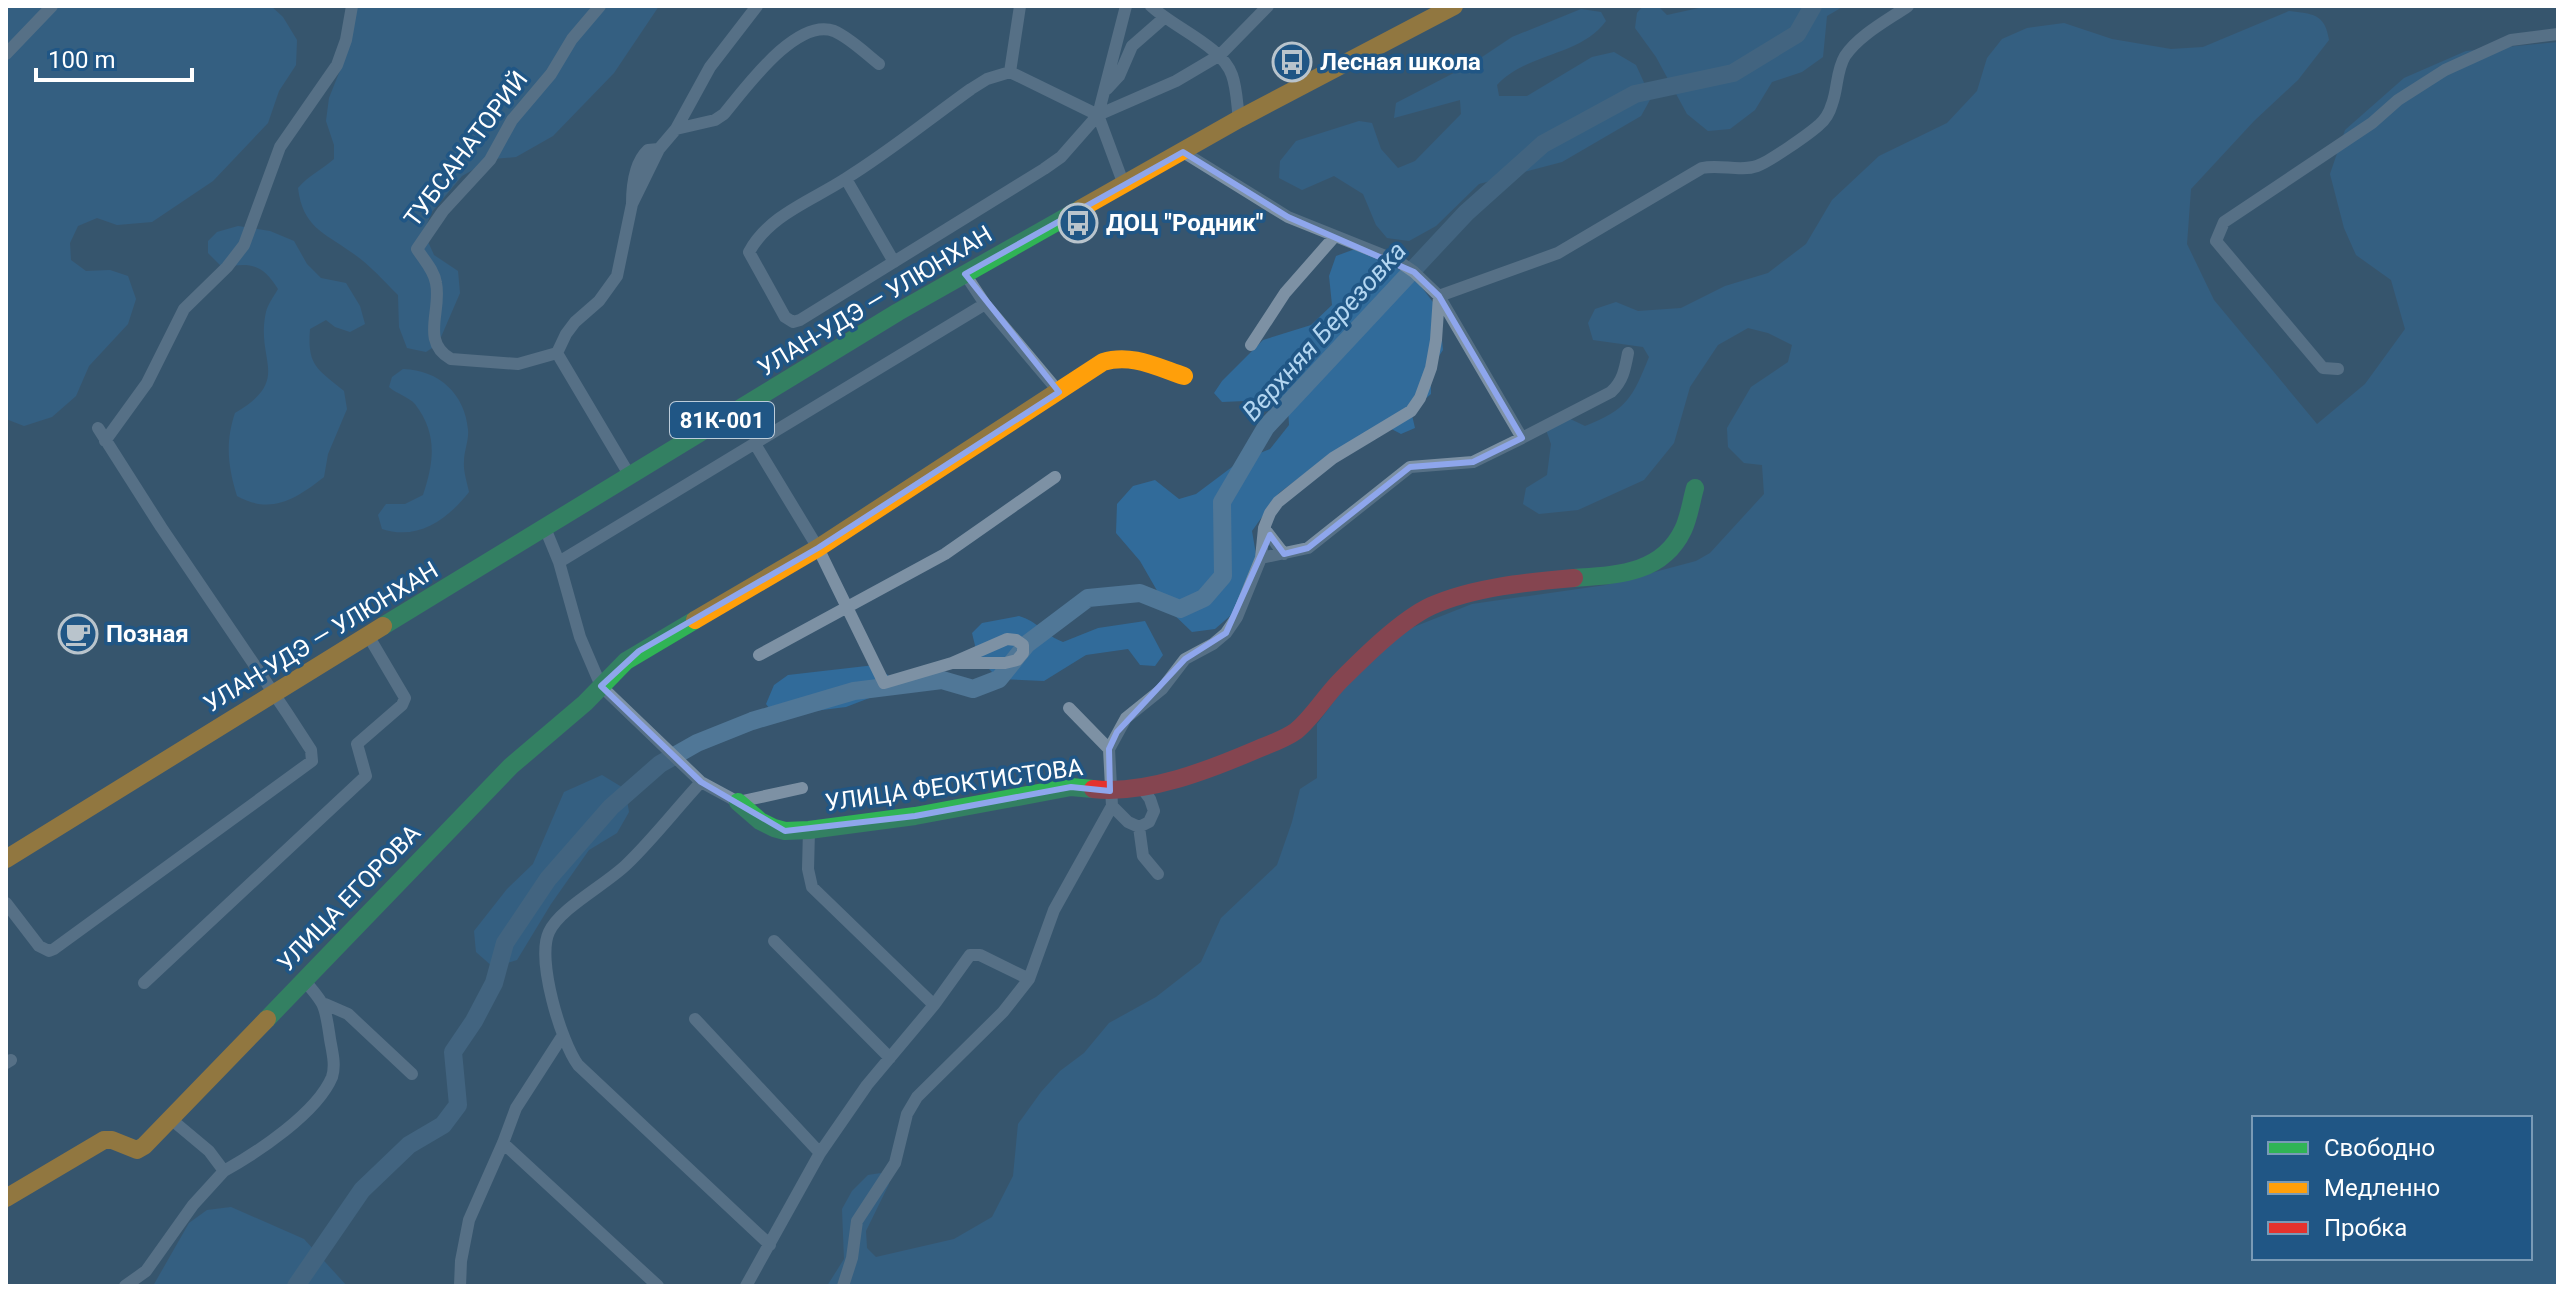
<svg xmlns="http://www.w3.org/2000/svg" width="2564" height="1292" font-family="Roboto,sans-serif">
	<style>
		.green { fill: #316b9a; fill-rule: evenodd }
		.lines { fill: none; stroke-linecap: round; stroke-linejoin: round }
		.river { stroke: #507797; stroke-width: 18 }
		.street { stroke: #7d91a4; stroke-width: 12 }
		.fast { stroke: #30b455; stroke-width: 18 }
		.slow { stroke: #ff9f0a; stroke-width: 18 }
		.jam { stroke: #e5322d; stroke-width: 18 }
		.marked { fill: none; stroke: #8ea6ec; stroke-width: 6; stroke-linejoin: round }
		.labels { text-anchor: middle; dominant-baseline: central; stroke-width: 7; stroke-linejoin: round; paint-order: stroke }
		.shield { fill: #205685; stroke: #bcccda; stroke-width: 2 }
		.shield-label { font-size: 22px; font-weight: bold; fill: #fff }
		.poi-label { font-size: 24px; font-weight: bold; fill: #fff; stroke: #205685; text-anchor: start }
		.street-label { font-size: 24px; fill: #fff; stroke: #205685 }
		.water-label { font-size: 26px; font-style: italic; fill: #b3d6f1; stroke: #205685 }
	</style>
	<rect width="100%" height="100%" fill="#37556e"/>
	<path class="green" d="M6,6H271L283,17L297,40L296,65L279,91L268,123L213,181L152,222L117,225L97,218L78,226L70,243L71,260L86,271L110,270L128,276L136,299L128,324L89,366L76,396L52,417L24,426L6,419Z
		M348,6H659L614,73L553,136L516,157L492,159L462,176L431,213L424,233L434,255L458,271L460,293L438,344L426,352L407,348L399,327L398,295C383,280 369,264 351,252C323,232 303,227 298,188C309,175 322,170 334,159V145L326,121L329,98L345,58Z
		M1643,6H1658L1667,15L1708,6H1844L1827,16L1823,57L1802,72L1772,82L1755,110L1730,129L1708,131L1687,114L1656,57L1635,28L1637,13Z
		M1581,9L1601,12L1606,21C1581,56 1526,53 1497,85L1499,96H1527L1592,57L1614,52L1636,65L1651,98L1641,116L1562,162L1479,184L1436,226L1409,241L1387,238L1376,225L1363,194L1334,176L1302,190L1279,178L1280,161L1296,141L1359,121L1372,123L1381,149L1398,168L1415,161L1461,114L1460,100L1394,118L1396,103L1473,63L1512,37Z
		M2289,11C2312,14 2325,13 2329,40L2298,80L2254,121L2191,189L2187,244L2214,300L2317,424L2365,384L2405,329L2391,280L2356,255L2344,228L2330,174L2345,130L2404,78L2466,51L2558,42V1286H827L844,1259L842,1209L852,1191L868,1175L881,1173L889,1184L866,1231L867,1248L876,1257L954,1239L992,1217L1013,1176L1018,1124L1041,1092L1060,1071L1084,1053L1109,1023L1156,997L1201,962L1221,918L1277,865L1292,822L1300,789L1317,778V724L1347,684L1401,632L1472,604L1606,585L1696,561L1710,553L1764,494L1762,465L1744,463L1728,447L1727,428L1751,387L1788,362L1792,345L1768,333L1748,328L1718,345L1690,387L1674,443L1644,480L1578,510L1539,514L1523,504L1526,488L1547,475L1551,444L1544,424L1564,416L1585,426C1627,410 1633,397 1649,357L1643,347L1593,340L1588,323L1595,309L1616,302L1638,311L1681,308L1725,286L1768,273L1806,244L1832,200L1879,156L1947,123L1977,91L1987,58L2002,39L2027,28L2064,23L2112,39L2171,49L2203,47ZM2254,1118H2530V1258H2254Z
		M238,226L270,231L294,241L307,264L321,278L346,283L360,306L365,324L350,332L335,327L326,320L310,329C307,366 317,369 344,391L347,409L328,454L324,477C296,499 271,515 237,496C228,466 225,443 235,413C293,379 255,361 266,312C268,304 274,296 278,289C262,263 251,263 222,267L208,253V241L217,232Z
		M1355,249L1393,265L1420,285L1439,310L1443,350L1431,368V394L1411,411L1415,428L1401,434L1382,424L1331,454L1279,493L1252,531L1258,566L1245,603L1215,629L1192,632L1167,608L1140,561L1116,533L1117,504L1133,486L1155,480L1179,499L1196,494L1240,461L1270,449L1289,425L1288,407L1269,400L1222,402L1214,393L1222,381L1263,340L1311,325L1332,305L1329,276L1336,256Z
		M403,369C439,370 465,394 468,430C469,440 464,451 464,461C463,471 467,482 469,492C448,519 418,541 382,529L378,515L386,504H405L423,495C434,462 438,434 415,404C409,397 397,394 389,387L392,377Z
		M1019,616C1039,622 1044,635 1063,642L1098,628L1145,621L1163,655L1155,666L1140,665L1128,649L1086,655L1044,681L999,679L978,658L972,633L982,623Z
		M875,665L889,676L885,692L846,707L775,716L766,704L774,685L788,675Z
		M602,775L625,789L629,812L617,833L589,850L551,904L517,960L493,967L476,952L474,931L507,889L533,864L564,792Z
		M231,1207L304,1239L347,1286H153L189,1223L207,1210Z"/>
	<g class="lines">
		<path class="river" d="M296,1286L362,1190L409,1145L443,1125L458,1105L453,1052L474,1021L494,983L505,943L548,879L611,807L660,764L697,743L752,721L854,691L942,680L973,689L999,679L1027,644L1088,598L1140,593L1180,609L1204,598L1223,576L1222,502L1266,427L1466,213L1543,144L1635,94L1733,73L1797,34L1813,6"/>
		<path class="street" d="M1020,6L1010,72L1098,115
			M1151,6C1174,28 1222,46 1232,75C1237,89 1237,105 1239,119
			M6,54L52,6
			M1010,72L987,79L971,89C929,119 889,152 845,179C811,201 769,215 749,252L785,317L793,322L800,320L1044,169L1061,157L1098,115L1176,81L1220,55L1268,6
			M1107,89L1119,76L1132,46L1164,18
			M676,129L715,120L724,114C745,89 796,17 834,31C850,38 865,53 879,64
			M659,149L676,129L710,67L757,6
			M1183,152L1288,217L1398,261L1414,272L1439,296L1558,253L1702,168C1720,164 1740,172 1757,166C1769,162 1809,134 1819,125C1825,120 1830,111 1832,104C1838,88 1836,71 1845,56C1859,35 1888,20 1908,6
			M846,179L894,262
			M1124,185L1098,115L1126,6
			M965,274L985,304L1059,392
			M1251,345L1285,293L1335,236
			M557,353L518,364L451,359C420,341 442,311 436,283C434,270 424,260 417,249L443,211L490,160L512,120L551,74L572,39L600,6
			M2338,369L2323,368L2216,241L2224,222L2372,123L2398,100L2445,70L2511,40L2558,34
			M1522,438L1611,392C1623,381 1625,369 1628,353
			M105,441L147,383L184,309L227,267L244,245L280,147L337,65L346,40L352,6
			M755,444L818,548L884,683L952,663H1005L1017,660L1023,653V645L1016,640L1007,639L952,663
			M630,476L557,353L566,334L575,322L599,301L617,276L632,204L659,149L648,150C634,163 632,186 632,204
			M545,528L559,562L985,304
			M1264,528L1284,554
			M1261,558L1308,548L1410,467L1473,462L1522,438L1439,296
			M559,562L580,637L601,686L701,782L738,802L802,788
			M759,655L945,554L1055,477
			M1109,749L1126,718L1162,689L1185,659L1213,644L1226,633L1237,617L1261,558L1264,528L1270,513L1278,502L1333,458L1411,411L1420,398L1431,368L1436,340L1439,296
			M701,782C676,809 653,839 627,864C607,884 560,908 549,932C536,959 561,1042 578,1065L770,1245
			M1112,806L1128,822L1139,827L1149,822L1154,811L1150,799L1141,787
			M1139,827L1143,856L1158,874
			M6,903L39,946L49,951L54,949L312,761L311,750L287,713L161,527L98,428
			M774,941L890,1058
			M144,983L366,776L357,744L402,705L405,698L369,637
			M325,1004L348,1014L412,1074
			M934,1005L970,955H980L1029,979
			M695,1019L820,1153
			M6,1063L11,1060
			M172,1120L209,1151L224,1171C258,1152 317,1113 332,1077C336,1065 332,1051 330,1039C325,1005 326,1005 303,979
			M503,1143L658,1286
			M125,1286L146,1271L193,1205L224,1171
			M460,1286L461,1261L469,1220L503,1143L516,1108L563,1035
			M746,1286L820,1153L867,1085L934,1005L812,887L808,869L809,830
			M843,1286L852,1258L857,1221L895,1163L907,1114L917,1097L1003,1012L1029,979L1054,910L1112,806L1109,749L1069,708"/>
		<path class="fast" d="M1574,578C1617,575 1662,574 1683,530C1689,518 1691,502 1695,488
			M383,626L898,312L1080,209
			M738,802L760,821L774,828L785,831L809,830L915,816L1071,787L1093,789
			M267,1019L511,766L585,703L626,661L695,620"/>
		<path class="slow" d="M1080,209L1239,119L1454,6
			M695,620L818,548L1103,362C1131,353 1157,367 1184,376
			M6,859L383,626
			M6,1198L104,1140H112L137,1150L144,1146L267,1019"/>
		<path class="jam" d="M1093,789C1146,795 1209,770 1258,749C1270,744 1285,739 1296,731C1313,717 1325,696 1341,680C1364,657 1401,620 1431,606C1474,587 1528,582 1574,578"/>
	</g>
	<path d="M0 0H2564V1292H0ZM1183,152L1288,217L1414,272L1439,296L1522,438L1473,462L1410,467L1308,548L1284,554L1270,535L1226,633L1185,659L1117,732L1109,749L1110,791L1071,787L915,816L785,831L701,782L601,686L639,651L818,548L1059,392L965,274Z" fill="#37556e" fill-opacity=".55" fill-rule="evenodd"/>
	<path class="marked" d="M1183,152L1288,217L1414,272L1439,296L1522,438L1473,462L1410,467L1308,548L1284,554L1270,535L1226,633L1185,659L1117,732L1109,749L1110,791L1071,787L915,816L785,831L701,782L601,686L639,651L818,548L1059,392L965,274Z"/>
	<defs>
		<g id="bus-ring" transform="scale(2)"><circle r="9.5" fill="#205685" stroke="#b9c4cc" stroke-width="1.5"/><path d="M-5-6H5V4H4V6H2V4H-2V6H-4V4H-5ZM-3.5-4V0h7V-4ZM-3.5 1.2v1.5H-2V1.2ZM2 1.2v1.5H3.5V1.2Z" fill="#b9c4cc"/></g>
		<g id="cafe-ring" transform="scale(2)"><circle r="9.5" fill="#205685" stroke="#b9c4cc" stroke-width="1.5"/><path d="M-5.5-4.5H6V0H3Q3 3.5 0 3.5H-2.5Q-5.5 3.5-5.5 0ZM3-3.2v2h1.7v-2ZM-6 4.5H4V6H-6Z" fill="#b9c4cc"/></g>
	</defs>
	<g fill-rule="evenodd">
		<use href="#bus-ring" x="1292" y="62"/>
		<use href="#bus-ring" x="1078" y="223"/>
		<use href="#cafe-ring" x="78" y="634"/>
	</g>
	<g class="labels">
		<rect class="shield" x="670" y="402" width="104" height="36" rx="6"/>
		<g class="shield-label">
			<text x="722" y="420">81К-001</text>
		</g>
		<g class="poi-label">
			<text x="1320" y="62">Лесная школа</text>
			<text x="1106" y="223">ДОЦ "Родник"</text>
			<text x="106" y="634">Позная</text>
		</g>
		<g class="street-label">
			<text transform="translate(466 149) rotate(-53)">ТУБСАНАТОРИЙ</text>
			<text transform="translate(875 301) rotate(-31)">УЛАН-УДЭ — УЛЮНХАН</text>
			<text transform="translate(321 637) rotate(-31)">УЛАН-УДЭ — УЛЮНХАН</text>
			<text transform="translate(954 785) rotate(-8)">УЛИЦА ФЕОКТИСТОВА</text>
			<text transform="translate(349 898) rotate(-46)">УЛИЦА ЕГОРОВА</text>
		</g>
		<g class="water-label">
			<text transform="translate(1324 331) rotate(-48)">Верхняя Березовка</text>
		</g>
	</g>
	<rect width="2564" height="1292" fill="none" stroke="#ffffff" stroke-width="16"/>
	<rect x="2252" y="1116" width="280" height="144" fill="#205685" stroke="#799ab6" stroke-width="2"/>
	<rect x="2268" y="1142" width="40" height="12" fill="#30b455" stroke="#799ab6" stroke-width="2"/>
	<text x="2324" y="1156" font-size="24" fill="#ffffff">Свободно</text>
	<rect x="2268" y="1182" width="40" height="12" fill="#ff9f0a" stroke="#799ab6" stroke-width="2"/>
	<text x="2324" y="1196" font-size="24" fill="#ffffff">Медленно</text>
	<rect x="2268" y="1222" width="40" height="12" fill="#e5322d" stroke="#799ab6" stroke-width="2"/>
	<text x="2324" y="1236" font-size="24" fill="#ffffff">Пробка</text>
	<path d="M36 68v12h156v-12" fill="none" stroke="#ffffff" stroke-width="4"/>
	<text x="48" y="68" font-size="24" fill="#ffffff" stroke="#205685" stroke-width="6" paint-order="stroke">100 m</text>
</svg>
